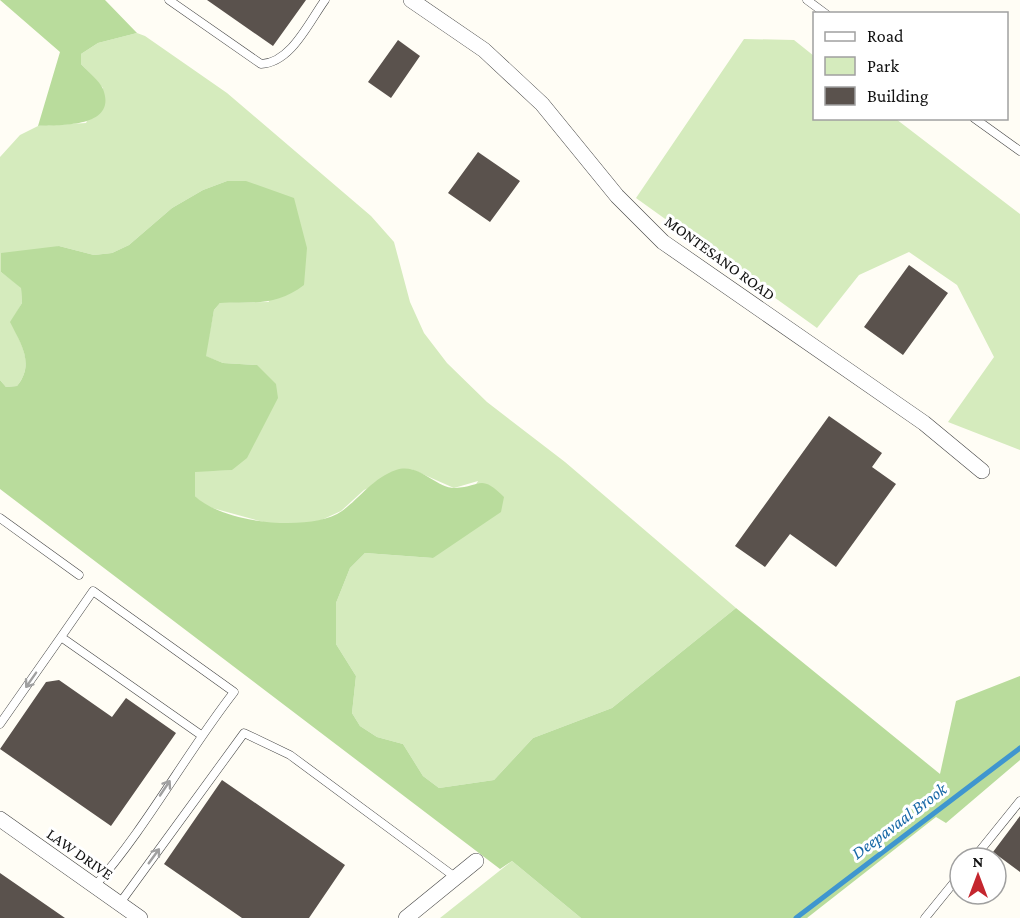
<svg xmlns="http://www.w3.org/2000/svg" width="1020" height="918" font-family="'Crimson Pro',serif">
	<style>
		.green { fill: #d5ebbd }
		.forest { fill: #b9dc9c }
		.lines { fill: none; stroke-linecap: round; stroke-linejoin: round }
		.stream { stroke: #3f96cf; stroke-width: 5 }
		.building { fill: #5a524d }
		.service-casing { stroke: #444; stroke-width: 9 }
		.minor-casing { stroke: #444; stroke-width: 16 }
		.service { stroke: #fff; stroke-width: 8 }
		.minor { stroke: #fff; stroke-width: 15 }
		.oneway { stroke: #a0a0a0 }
		.labels { text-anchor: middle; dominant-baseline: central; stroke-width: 6; stroke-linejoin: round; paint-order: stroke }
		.street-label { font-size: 16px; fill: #111; stroke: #fff }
		.water-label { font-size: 18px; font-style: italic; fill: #1768a6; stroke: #fff }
	</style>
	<rect width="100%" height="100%" fill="#fffdf5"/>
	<path class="green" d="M137,33L145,36L227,93L371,216L394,242L410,302L424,333L447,363L487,402L565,462L736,608L612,708L533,738L494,780L439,788L423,776L403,744L377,737L360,726L352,713L356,676L336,644V603L350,568L365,553L433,558L478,481L454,488L411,469L364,490L341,511L315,523H267L205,506L195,496V471L232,470L257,365L223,363L205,356L214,310L220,303L269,302L227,181L203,190L172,208L129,245L112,253L94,255L59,246L1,272L21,287L22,303L11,322C21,344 35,364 17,386L6,387L0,380V157L20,135L38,126L86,123L103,88L81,64V54L98,43Z
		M744,39L794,40L814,56V118L896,119L1020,214V450L948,422L994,357L957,285L909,252L859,275L817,328L636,198Z
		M512,861L581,918H440Z"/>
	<path class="forest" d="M0,0H105L137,33L98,43L81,54V64C87,71 100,81 103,89C118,128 60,125 38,126L60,52Z
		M227,181H246L294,198L307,248L304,285C277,306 253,302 220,303L214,310L206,356L223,363L257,365L276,384L278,398L247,458L232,470L195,472V496C222,523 310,533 342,511C360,498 373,478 396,470C419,462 435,488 455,488C481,487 480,473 504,497L501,512L433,558L365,553L350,568L336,603V644L356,676L352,713L360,726L377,737L403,744L423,776L439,788L494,780L533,738L612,708L736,608L940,774L956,701L1020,676V760L946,823L936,817L807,918H581L512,861L500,869L0,489V380L6,387L17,386C35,364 21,344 10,322L22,303L21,288L1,272V253L59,246L94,255L112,253L129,245L172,208L203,190Z"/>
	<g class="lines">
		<path class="stream" d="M796,918L1020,748"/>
	</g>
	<path class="building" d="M207,0H306L273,46Z
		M398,40L420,56L391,98L368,82Z
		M478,152L520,181L490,222L448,193Z
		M909,265L948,293L903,355L864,327Z
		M829,416L882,453L872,467L896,484L836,567L790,534L765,567L735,546Z
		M59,680L112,717L126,698L176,733L111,826L0,749L46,682Z
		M222,780L345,865L309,918H242L164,864Z
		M1020,816V872L993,852Z
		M0,873L65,918H0Z"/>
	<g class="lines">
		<g class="service-casing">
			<path id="service" d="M169,0L261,64C291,63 309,22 325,0
				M807,0L826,14
				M974,118L1020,151
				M0,518L79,575
				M0,724L61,637
				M974,858L1020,801
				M94,887C147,827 185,755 234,692L93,591L61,637L201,735
				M120,903L244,733L290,755L455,877
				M925,918L960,875"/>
		</g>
		<g class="minor-casing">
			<path id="minor" d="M411,0L484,50L542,104L617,196L663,242L924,423L982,471
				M0,819L140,918
				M406,918L476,861"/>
		</g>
		<use href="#service" class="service"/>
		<use href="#minor" class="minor"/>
	</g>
	<defs><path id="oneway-shaft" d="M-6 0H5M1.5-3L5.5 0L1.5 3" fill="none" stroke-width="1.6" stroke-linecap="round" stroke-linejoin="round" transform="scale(1.5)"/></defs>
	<g class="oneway">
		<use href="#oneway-shaft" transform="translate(31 680) rotate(125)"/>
		<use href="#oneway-shaft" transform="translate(165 788) rotate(-56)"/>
		<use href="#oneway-shaft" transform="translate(154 856) rotate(-54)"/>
	</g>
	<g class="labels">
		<g class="street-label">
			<text transform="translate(720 258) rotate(36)">MONTESANO ROAD</text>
			<text transform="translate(80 854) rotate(35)">LAW DRIVE</text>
		</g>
		<g class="water-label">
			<text transform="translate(899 821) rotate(-37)">Deepavaal Brook</text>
		</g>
	</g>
	<rect x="813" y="12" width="195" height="108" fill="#ffffff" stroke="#a0a0a0" stroke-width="1.5"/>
	<rect x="825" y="32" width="30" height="9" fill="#ffffff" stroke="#a0a0a0" stroke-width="1.5"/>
	<text x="867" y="42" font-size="18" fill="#111111">Road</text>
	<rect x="825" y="57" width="30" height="18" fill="#d5ebbd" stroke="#a0a0a0" stroke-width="1.5"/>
	<text x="867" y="72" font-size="18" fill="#111111">Park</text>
	<rect x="825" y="87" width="30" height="18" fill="#5a524d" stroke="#a0a0a0" stroke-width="1.5"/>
	<text x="867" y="102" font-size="18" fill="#111111">Building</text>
	<g transform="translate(978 876)"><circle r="28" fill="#ffffff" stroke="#a0a0a0" stroke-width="1.5"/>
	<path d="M0-4.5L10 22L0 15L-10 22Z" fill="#c4262e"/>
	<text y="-9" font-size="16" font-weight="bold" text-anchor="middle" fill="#111111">N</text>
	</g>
</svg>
